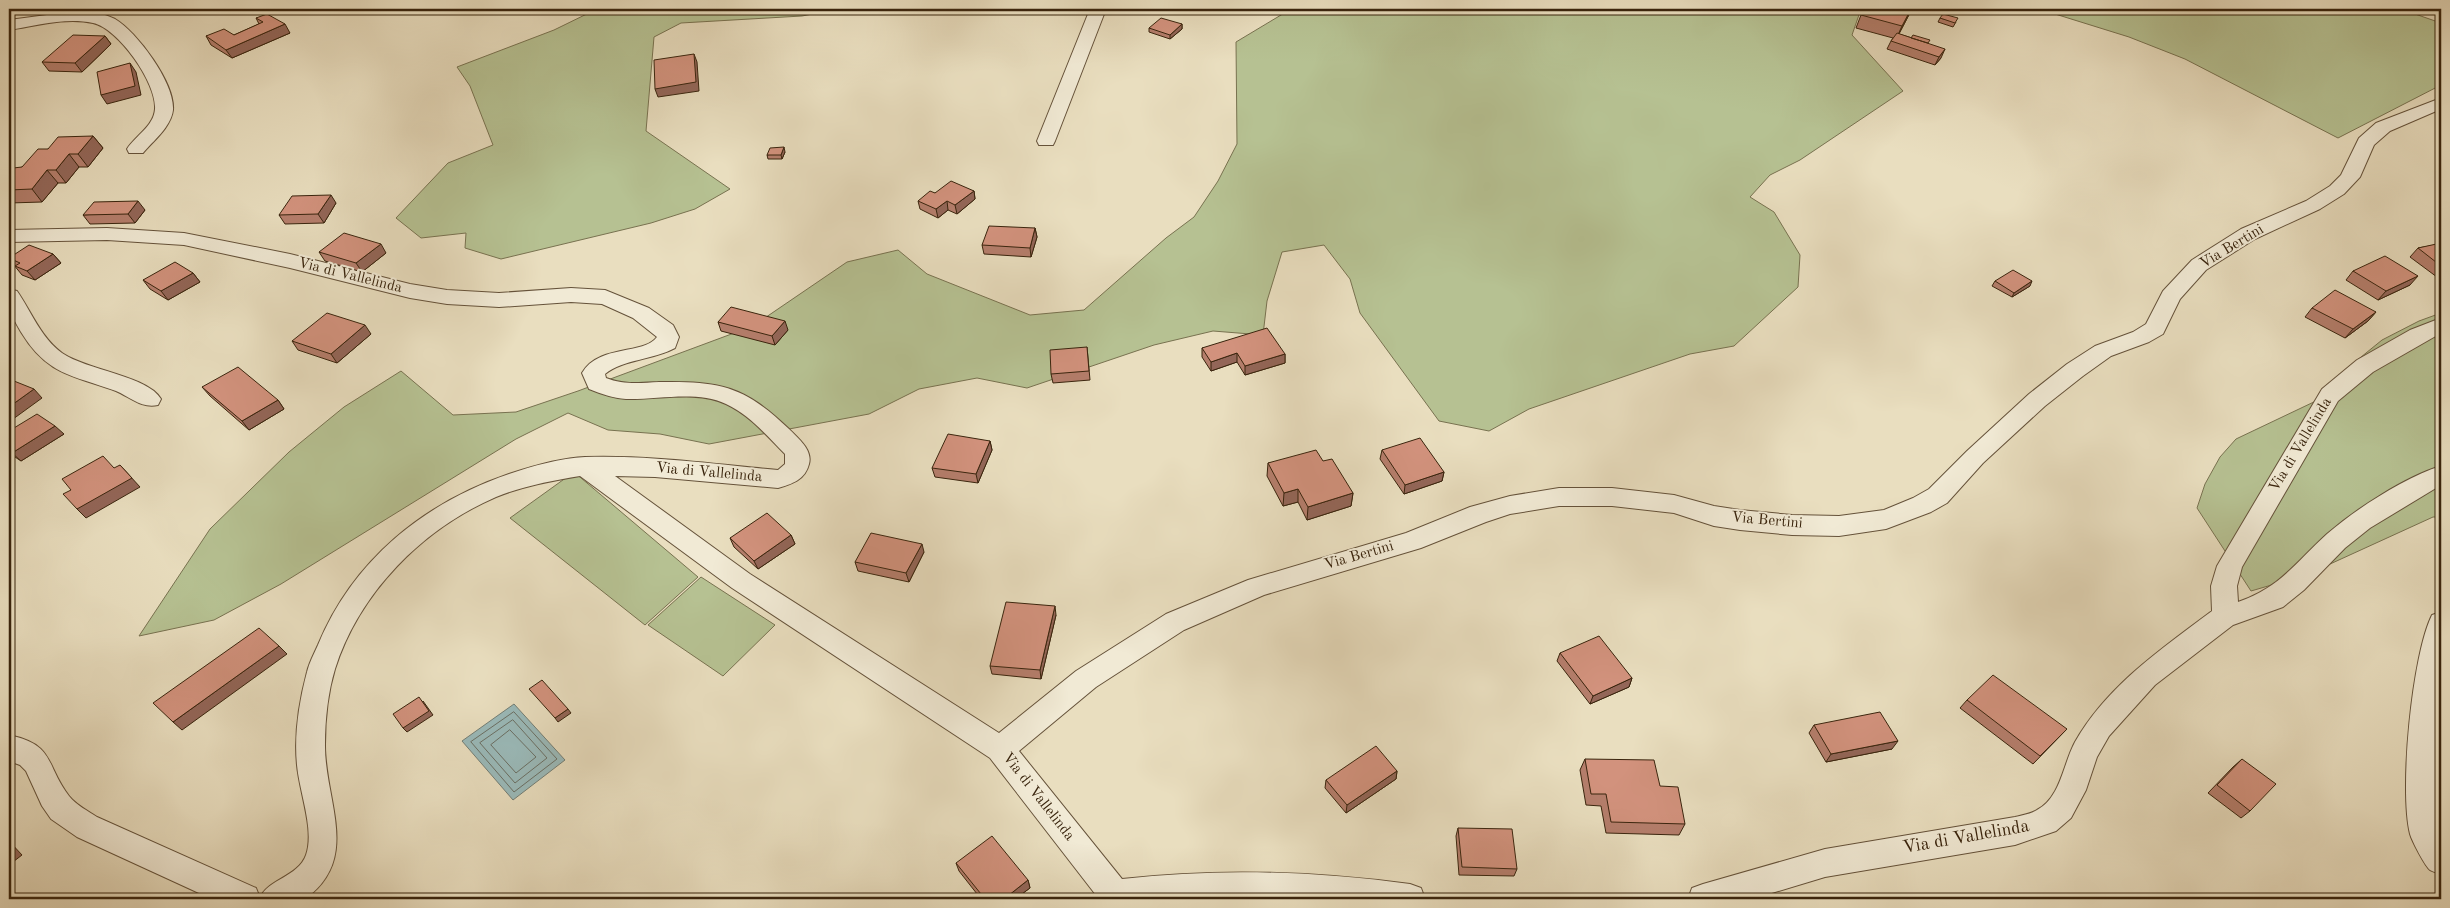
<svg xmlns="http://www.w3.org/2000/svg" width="2450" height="908" font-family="'Old Standard TT',serif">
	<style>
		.green { fill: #b6c192; stroke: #787250 }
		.water { fill: #9ababa; stroke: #737e75 }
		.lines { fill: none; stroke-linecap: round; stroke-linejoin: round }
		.shore { stroke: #6a6f64; stroke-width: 1 }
		.minor-casing { stroke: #65523a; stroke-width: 2 }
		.minor { fill: #f1ead5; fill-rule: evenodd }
		.wall { fill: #b57e6c; stroke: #39240d }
		.shaded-wall { fill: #936658; stroke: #39240d }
		.building { fill: #d2927d; stroke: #39240d }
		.labels { text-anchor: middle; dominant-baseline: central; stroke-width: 4; stroke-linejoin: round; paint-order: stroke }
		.street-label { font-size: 15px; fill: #39240d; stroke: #f1ead5 }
		.near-street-label { font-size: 18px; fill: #39240d; stroke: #f1ead5 }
	</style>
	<rect width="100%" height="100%" fill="#e9debf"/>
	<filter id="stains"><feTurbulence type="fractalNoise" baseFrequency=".004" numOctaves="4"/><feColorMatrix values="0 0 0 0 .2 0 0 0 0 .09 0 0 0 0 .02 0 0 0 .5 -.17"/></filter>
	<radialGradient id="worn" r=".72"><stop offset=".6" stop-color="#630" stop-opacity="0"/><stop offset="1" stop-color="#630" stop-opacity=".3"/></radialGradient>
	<path class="green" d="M597,9H839L802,16L681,23L654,37L646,131L730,189L695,209L651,223L501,259L465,248L466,233L421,238L396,218L448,163L493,145L470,86L457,67L554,30Z
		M1291,9H1861L1852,35L1903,91L1800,160L1770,175L1750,197L1774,212L1800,255L1798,287L1734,346L1690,354L1529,409L1489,431L1439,421L1360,313L1350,279L1324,245L1282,252L1267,301L1263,335L1213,331L1154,345L1027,388L977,378L919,389L869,414L709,444L660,434L608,430L568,413L516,439L281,584L214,620L139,636L210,529L289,452L344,407L401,371L453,415L516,412L578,391L753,326L847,262L898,250L927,274L1030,315L1084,310L1166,238L1194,217L1218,181L1237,144L1236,42Z
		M2039,9H2411L2415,14L2441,23V85L2338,138L2185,59L2129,37Z
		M2441,313V517H2433L2306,575L2251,591L2197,508L2205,484L2220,457L2236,439L2318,400L2350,366L2382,340L2419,321Z
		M574,472L698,577L645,625L510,518Z
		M701,577L775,625L723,676L648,625Z"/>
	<path class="water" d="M514,704L565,760L513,800L462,741Z"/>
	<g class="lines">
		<path class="shore" d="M514,712L557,759L514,792L471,742Z
			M513,720L547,758L515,783L480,743Z
			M510,730L536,757L516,773L491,745Z"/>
		<g class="minor-casing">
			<path id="minor" d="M1090,9H1106L1055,141L1053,145H1039L1037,141Z
				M77,11C90,12 103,13 115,19C137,32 175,83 173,110C171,127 153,141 143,153H129L127,149C135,136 154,126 155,109C157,83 118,28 93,23C65,17 36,26 9,30V20Z
				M2441,98V109L2390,131L2374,145L2360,177L2344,194L2320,209L2255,239L2206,270L2180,299L2163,334L2149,342L2111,356L2083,376L2045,406L1983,463L1947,503L1931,512L1886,529L1839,536L1792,535L1740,530L1714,526L1674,513L1612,506H1559L1510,514L1486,522L1421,548L1264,595L1184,630L1096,687L1019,751L1122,879C1219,868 1313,871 1410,884L1421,888L1425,899H1099L990,758L732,588L580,476C551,481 523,486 496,497C422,529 359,593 335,669C328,692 325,720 325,744C324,800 362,858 305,899H212L77,837L51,819L42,806L26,771L20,765L9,761V735C56,745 45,765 69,796C76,805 88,811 97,817L256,888L260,898C268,879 298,877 306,855C315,830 299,791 297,765C294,735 299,702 307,672C309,663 314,654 318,645C353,560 424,503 509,474C533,466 560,458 585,457C649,455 714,464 778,470L785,464V454C767,436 750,415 726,404C697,390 657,400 626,399C613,398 601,394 589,389L582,373C599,344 644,355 657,337L633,318L602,304L571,302L499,307L447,304L410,298L290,268L184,245L107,240L9,242V230L107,228L184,233L290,254L410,284L447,290L499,293L571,288L605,290L649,308L673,325L679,337L675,348C653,360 624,359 605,374L606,378C623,385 641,383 659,382C721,381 744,386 789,429C798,438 813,450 809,464C805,480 792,484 778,488L655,477L615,476L750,574L999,733L1076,671L1166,614L1248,580L1406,533L1470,507L1510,496L1559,488H1612L1674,495L1714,506L1740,510L1792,515L1839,516L1884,510L1913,498L1929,489L1967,451L2029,394L2067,364L2095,346L2133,332L2146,324L2163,291L2192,260L2241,229L2306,201L2330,186L2341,175L2359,138L2376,123Z
				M9,289L17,291C31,311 41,338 62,353C86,370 148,376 161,399L158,405C142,409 130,397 116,391C72,375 47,375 21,332C11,315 8,308 9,289Z
				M2441,318V333L2373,372L2338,401L2242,567L2237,586L2238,602C2281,587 2295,563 2327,534C2356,509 2405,477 2441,466V485L2370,528L2345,548L2304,590L2283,607L2233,625L2155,685L2109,736L2097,757L2086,790L2071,818L2056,831L2015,845L1825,877L1752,899H1688L1692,888L1703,884L1825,849L2015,817C2022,815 2031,814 2037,810C2061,797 2063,764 2075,742C2107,686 2161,649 2212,611L2211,586L2217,566L2322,389L2357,360L2410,330Z
				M2441,612V692L2435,789L2441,833V874C2438,873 2433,872 2430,870C2425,866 2412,841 2410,834C2399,790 2412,655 2432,615Z"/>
		</g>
		<use href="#minor" class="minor"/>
	</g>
	<path class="wall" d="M1047,9H1075L1074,12L1047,11Z
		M1912,9L1899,34L1928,43L1941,58L1935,65L1887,49L1891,41L1893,38L1856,28L1861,15Z
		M256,18L290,33L232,58L211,45L206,36L234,35L259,24Z
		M1940,18L1956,22L1953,27L1938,22Z
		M1182,24V29L1170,39L1149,32V28Z
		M105,36L111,44L82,72L49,71L42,62Z
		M93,136L103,148L88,167H79L66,183H58L42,202L9,203V173L22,167L48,149Z
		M785,152L782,159H768L767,155Z
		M974,191L975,199L957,214L948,210L938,218L920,209L918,201L935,193Z
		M336,203L324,223L285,224L279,215Z
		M145,210L135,223L90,224L83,215Z
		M1035,228L1037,237L1031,257L984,254L982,245Z
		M2441,244V280L2410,257L2418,248Z
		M319,252L386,253L362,272L325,261Z
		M53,254L61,263L35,280L22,275L9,259V258Z
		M2353,271L2410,285L2378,300L2346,280Z
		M193,273L200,282L168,300L150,289L143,280Z
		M1995,281L2030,286L2012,297L1992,286Z
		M2312,308L2376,312L2368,321L2345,338L2305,317Z
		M718,322L788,330L775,345L721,331Z
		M371,334L337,363L298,350L292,341Z
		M1087,347L1090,380L1053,383L1051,374Z
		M1202,348L1285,354V363L1245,375L1237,362L1211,371L1202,357Z
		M202,387L278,400L284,409L249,430L210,396Z
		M9,431L64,434L21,461L9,453Z
		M990,441L992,450L978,483L935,477L932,468Z
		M1382,450L1444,472L1442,481L1404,494L1380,459Z
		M1323,461L1353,493L1351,506L1307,520L1298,502L1283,506L1267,476L1268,463Z
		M791,535L795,544L758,569L734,547L730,538Z
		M924,552L909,582L858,571L855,562Z
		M1056,615L1041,679L992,674L990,666Z
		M1560,653L1632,678L1629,687L1590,704L1557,661Z
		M1967,700L2067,729L2033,764L1960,708Z
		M1814,725L1892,749L1826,762L1809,733Z
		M1585,759L1685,824L1679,835L1606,833L1601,806L1586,805L1580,770Z
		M2242,759L2250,811L2241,818L2208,793L2233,767Z
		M1397,771L1396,779L1346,813L1325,788L1326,780Z
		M1458,828L1517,869L1514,876L1459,875L1456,836Z
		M956,863L1028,880L1030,888L1015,899H981L959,871Z"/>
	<path class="shaded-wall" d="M1911,9H1912L1896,39L1902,26Z
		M285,24L290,33L232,58L226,50Z
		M1182,24V29L1170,39V35Z
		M105,36L111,44L82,72L75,63Z
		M1945,49L1941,58L1935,65L1939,57Z
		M694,54L697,62L699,91L658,97L655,89Z
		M130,63L136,72L141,95L107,104L101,95Z
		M93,136L103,148L88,167L78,154Z
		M784,147L785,152L782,159L781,155Z
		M69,154L79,167L66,183L56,170Z
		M47,170L58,183L42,202L32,189Z
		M974,191L975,199L957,214L955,205Z
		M331,195L336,203L324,223L318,214Z
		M138,201L145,210L135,223L128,214Z
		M947,201L948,210L938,218L936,209Z
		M1035,228L1037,237L1031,257L1030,248Z
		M381,244L386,253L362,272L356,263Z
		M53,254L61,263L35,280L27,271Z
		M193,273L200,282L168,300L161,291Z
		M2418,276L2410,285L2378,300L2386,291Z
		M2032,281L2030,286L2012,297L2014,293Z
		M2376,312L2368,321L2345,338L2353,329Z
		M785,321L788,330L775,345L772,336Z
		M365,325L371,334L337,363L331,354Z
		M1237,353V362L1211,371V362Z
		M1285,354V363L1245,375V366Z
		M34,389L42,398L9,422V407Z
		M278,400L284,409L249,430L242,421Z
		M55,426L64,434L21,461L12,453Z
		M990,441L992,450L978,483L976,474Z
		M120,465L140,487L86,518L77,509Z
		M1444,472L1442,481L1404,494L1405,485Z
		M1298,489V502L1283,506L1284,493Z
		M1353,493L1351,506L1307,520L1308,507Z
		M791,535L795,544L758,569L754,561Z
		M922,544L924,552L909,582L906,573Z
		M1055,606L1056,615L1041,679L1040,670Z
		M279,646L287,654L182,730L173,722Z
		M1632,678L1629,687L1590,704L1593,696Z
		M423,701L433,715L407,732L403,728Z
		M568,709L571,713L558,722L555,718Z
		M1898,741L1892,749L1826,762L1831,754Z
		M1397,771L1396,779L1346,813L1347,805Z
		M9,841L22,855L9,865Z
		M1028,880L1030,888L1015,899H1004Z"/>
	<path class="building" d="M1865,9H1911L1902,26L1861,15Z
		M267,14L285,24L226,50L206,36L224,29L234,35L263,22L256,18Z
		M1943,14L1958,18L1955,23L1940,18Z
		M1161,18L1182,24L1170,35L1149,28Z
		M1897,33L1945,49L1939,57L1891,41Z
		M73,35L105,36L75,63L42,62Z
		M1913,35L1930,40L1928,43L1911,38Z
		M694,54L696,82L655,89L654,60Z
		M130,63L135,86L101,95L97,72Z
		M93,136L78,154H69L56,170H47L32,189L9,190V173L13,168L22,167L38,149H48L58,137Z
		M784,147L781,155H767L770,148Z
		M951,181L974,191L955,205L947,201L936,209L918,201L930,191L935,193Z
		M331,195L318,214L279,215L292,196Z
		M138,201L128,214L83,215L94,202Z
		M989,226L1035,228L1030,248L982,245Z
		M344,233L381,244L356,263L319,252Z
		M2441,243V266L2418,248Z
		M29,245L53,254L27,271L15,266L20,263L9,258Z
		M2385,256L2418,276L2386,291L2353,271Z
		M175,262L193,273L161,291L143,280Z
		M2013,270L2032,281L2014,293L1995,281Z
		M2335,290L2376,312L2353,329L2312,308Z
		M731,307L785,321L772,336L718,322Z
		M327,313L365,325L331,354L292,341Z
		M1267,328L1285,354L1245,366L1237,353L1211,362L1202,348Z
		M1087,347L1089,371L1051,374L1050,350Z
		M238,367L278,400L242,421L202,387Z
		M9,379L34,389L9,407Z
		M37,414L55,426L12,453L9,450V431Z
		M948,434L990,441L976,474L932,468Z
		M1420,438L1444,472L1405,485L1382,450Z
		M1316,450L1323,461L1332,459L1353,493L1308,507L1298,489L1284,493L1268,463Z
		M103,456L114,468L120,465L132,478L77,509L63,494L71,490L62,479Z
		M767,513L791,535L754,561L730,538Z
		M871,533L922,544L906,573L855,562Z
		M1006,602L1055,606L1040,670L990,666Z
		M259,628L279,646L173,722L153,703Z
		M1599,636L1632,678L1593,696L1560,653Z
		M1993,675L2067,729L2040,756L1967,700Z
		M542,680L568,709L555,718L529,689Z
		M419,697L429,711L403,728L393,714Z
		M1880,712L1898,741L1831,754L1814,725Z
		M1376,746L1397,771L1347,805L1326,780Z
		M1585,759L1654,760L1660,786L1678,787L1685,824L1611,822L1606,794H1591Z
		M2242,759L2276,784L2250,811L2217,785Z
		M1458,828L1512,829L1517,869L1462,867Z
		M992,836L1028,880L1004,899H985L956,863Z"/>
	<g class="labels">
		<g class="street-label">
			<text transform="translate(2232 247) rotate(-31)">Via Bertini</text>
			<text transform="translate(350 276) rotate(14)">Via di Vallelinda</text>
			<text transform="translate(2301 445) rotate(-59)">Via di Vallelinda</text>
			<text transform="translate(709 473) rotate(5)">Via di Vallelinda</text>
			<text transform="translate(1767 521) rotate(5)">Via Bertini</text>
			<text transform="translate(1359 556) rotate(-16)">Via Bertini</text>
			<text transform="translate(1038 797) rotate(52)">Via di Vallelinda</text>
		</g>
		<g class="near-street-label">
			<text transform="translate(1966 837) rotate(-10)">Via di Vallelinda</text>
		</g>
	</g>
	<rect width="2450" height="908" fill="none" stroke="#e9debf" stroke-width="30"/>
	<rect x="10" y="10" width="2430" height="888" fill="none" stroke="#39240d" stroke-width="2.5"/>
	<rect x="15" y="15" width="2420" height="878" fill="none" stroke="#39240d"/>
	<rect width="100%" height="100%" filter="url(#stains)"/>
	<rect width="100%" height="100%" fill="url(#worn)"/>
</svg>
